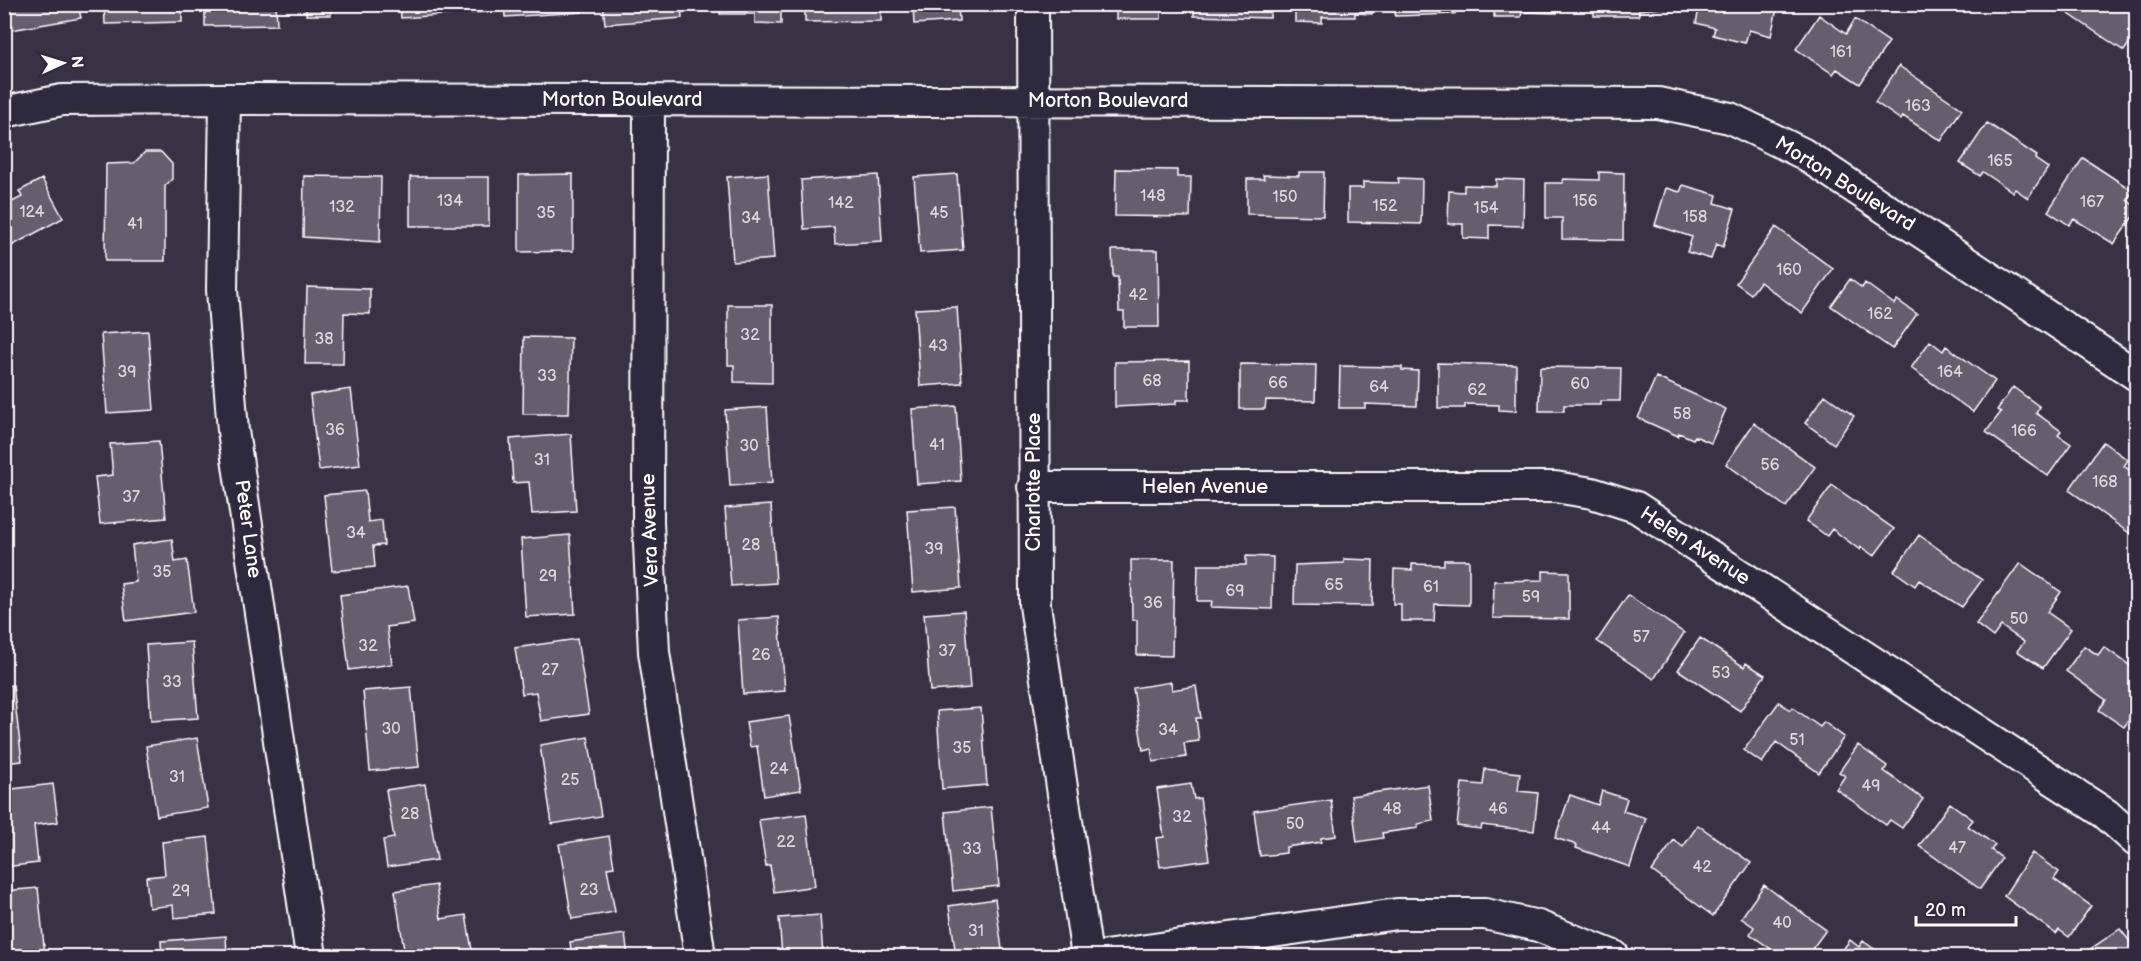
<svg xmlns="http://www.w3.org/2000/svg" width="2141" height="961" font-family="'Balsamiq Sans',sans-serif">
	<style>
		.building { fill: #635f6d; stroke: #fff; stroke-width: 1.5 }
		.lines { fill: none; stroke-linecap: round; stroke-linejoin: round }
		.street-casing { stroke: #fff; stroke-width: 34 }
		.street { stroke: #2f2a3d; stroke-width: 30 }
		.labels { text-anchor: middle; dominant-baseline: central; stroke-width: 4.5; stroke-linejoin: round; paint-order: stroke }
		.number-label { font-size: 16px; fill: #d8d7da }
		.street-label { font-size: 20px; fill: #fff; stroke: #2f2a3d }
	</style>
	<rect width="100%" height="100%" fill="#373345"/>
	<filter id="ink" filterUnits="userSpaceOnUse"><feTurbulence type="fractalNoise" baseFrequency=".0167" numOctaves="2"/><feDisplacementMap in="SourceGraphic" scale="12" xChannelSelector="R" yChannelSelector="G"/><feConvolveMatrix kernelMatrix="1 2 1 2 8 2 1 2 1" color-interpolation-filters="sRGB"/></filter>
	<g filter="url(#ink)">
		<path class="building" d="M4,4H78L81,18L5,31Z
			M104,4H182V22L105,24Z
			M205,4H276L277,25L205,26Z
			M306,4H381V7H365V10H331V15H306Z
			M400,4H482L483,12L401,18Z
			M504,4H582V12L505,17Z
			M603,4H681L682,18L605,24Z
			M705,4H781V24L755,23V14H720L721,7H705Z
			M805,4H881V21L805,22Z
			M913,4H958L959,21L914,24Z
			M1116,4H1161V19H1116Z
			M1194,4H1270V18L1194,16Z
			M1295,4H1372V14L1355,13V17H1322V23L1295,22Z
			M1396,4H1471V9H1455V14L1395,16Z
			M1494,4H1571V8H1557V13L1522,12L1521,17H1494Z
			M1594,4H1672V7L1639,10V16H1594Z
			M1700,4H1778L1771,36L1749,30L1745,43L1713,35L1715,28L1696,23Z
			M2066,4H2136V33L2124,51L2063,10Z
			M1819,15L1846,34L1855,19L1889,42L1860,84L1837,69L1833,74L1796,49Z
			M1899,66L1962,109L1941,141L1903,116L1901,120L1875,102Z
			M1987,123L2037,156L2035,159L2048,168L2028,198L2015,189L2013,192L1983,172L1980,176L1960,163Z
			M145,152H161L172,164V179L165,186V261H105L106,164L134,163Z
			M2083,158L2133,191L2127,200L2136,207V212L2114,244L2074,219L2069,225L2048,211Z
			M1116,169L1177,170V177H1191L1190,217L1115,216Z
			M1299,172H1324L1323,216L1247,214V179H1264L1263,175L1299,176Z
			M1599,172L1624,173L1623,240L1562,239V218H1546V183H1563V179L1599,180Z
			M573,174V251L519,252V175Z
			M768,174L774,259L733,262L727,177Z
			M957,174L963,250L920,253L914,177Z
			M878,175L882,241L835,244L834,227L804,229L801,180Z
			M304,176L381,177L380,242L303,237Z
			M410,177H489V226H410Z
			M1398,178L1422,179L1421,224L1348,222V188H1363V182L1399,183Z
			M42,179L63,218L4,250V206L22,197L19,191Z
			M1496,179L1524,180L1523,226L1489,225V239L1463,238V224H1448L1449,191L1464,192V185L1496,186Z
			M1683,185L1717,195L1715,203L1735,209L1723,247L1716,244L1711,259L1687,252L1692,237L1655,225L1666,188L1680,192Z
			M1776,227L1833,269L1802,313L1760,282L1751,294L1736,283Z
			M1112,250H1158L1159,327H1124V312H1119L1118,277H1113Z
			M1850,279L1862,288L1865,283L1894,304L1897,300L1917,314L1892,349L1831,306Z
			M307,287L370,289V314L344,313L343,364H305Z
			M728,305H772V383L734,382V365H728Z
			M957,307L962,383L920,386L915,309Z
			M148,331L154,410L107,413L101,334Z
			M524,337L571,338L569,414H523Z
			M1930,341L1943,351L1946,346L1995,381L1973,412L1911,368Z
			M1189,361V400H1176V404L1115,407V362Z
			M1438,363L1516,365V411L1499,410V405L1465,404V408H1438Z
			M1240,364L1316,365L1315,401L1266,400L1265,409H1240Z
			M1340,366L1402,367V370L1418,371L1417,406L1365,404V408H1339Z
			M1540,367L1621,368L1620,401H1600V405H1564V411H1539Z
			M1656,377L1726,409L1711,443L1695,436L1693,439L1679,433L1678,436L1638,418Z
			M2013,387L2040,407L2036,413L2061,431L2058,435L2071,444L2048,476L1986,432L2001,412L1997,410Z
			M351,389L360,465L319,470L310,395Z
			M1825,395L1854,416L1834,444L1805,423Z
			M956,406L961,481L917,484L912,409Z
			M767,407L772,483L730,486L725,410Z
			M1754,423L1815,467L1786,507L1726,464Z
			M571,434L576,511L532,514L529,482L513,483L510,439Z
			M159,441L166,518L100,524L95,477L113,475L110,444Z
			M2103,442L2128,460L2124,466L2136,475V528L2132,535L2069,490Z
			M1832,485L1894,529L1874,556L1861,547L1860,550L1832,529L1827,536L1806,521Z
			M365,491L368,522L382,520L384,545L373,546L375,567L332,571L324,495Z
			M771,505L776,583L731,586L725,508Z
			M955,507L961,588L913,592L907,510Z
			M570,535L575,614L526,617L521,539Z
			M1919,535L1982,580L1962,607L1919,580L1915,586L1894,571Z
			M172,539L175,562L187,560L194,612L126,621L121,584L136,582L132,545Z
			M1246,556L1273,557L1272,609L1211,607L1212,601H1197L1198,565H1246Z
			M1344,559L1373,560L1372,606L1294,605L1295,565L1344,563Z
			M1131,560H1174L1172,656L1137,655V620H1132Z
			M1444,560H1469V605L1435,604L1434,621H1401V604H1393L1394,569L1412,570V564L1444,565Z
			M2020,563L2061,592L2047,612L2071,629L2043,668L2017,651L2024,642L2001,626L1993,637L1976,624Z
			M1543,571L1569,572V619L1493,618L1494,581L1543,580Z
			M408,586L414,623L387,627L392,664L349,670L340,595Z
			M1628,595L1684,633L1654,679L1597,641Z
			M964,611L970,688L930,691L924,614Z
			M779,617L785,691L743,694L738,620Z
			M1700,638L1744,667L1746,663L1765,675L1740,711L1678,670Z
			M577,639L589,714L541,721L536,692L522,694L515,648Z
			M192,642L198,718L151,721L146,645Z
			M2084,646L2098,655L2104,647L2136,670V710L2124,727L2099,710L2106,700L2066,671Z
			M1171,682L1172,690L1196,686L1201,718H1196L1199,741L1184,743L1186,757L1153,762L1151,748L1143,750L1133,688Z
			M13,685L22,761L4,763V686Z
			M411,687L419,767L370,771L363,691Z
			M1779,702L1790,710L1792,707L1820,727L1824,722L1844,737L1819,773L1776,742L1762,763L1744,750Z
			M981,708L987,785L942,789L937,711Z
			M789,716L801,790L764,796L757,746L750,747L746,722Z
			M588,737L601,816L552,824L540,745Z
			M197,738L208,808L157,816L146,746Z
			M1858,745L1887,766L1884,771L1923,799L1902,828L1890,820L1886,825L1836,789L1845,776L1839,772Z
			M1485,769L1520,773L1518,791L1538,793L1534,831L1482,825L1481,829L1457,826L1462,783L1483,785Z
			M53,784L58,822L34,825L38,863L4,867V790Z
			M425,784L437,860L387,867L383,840L394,838L386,790Z
			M1191,784L1194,799L1200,798L1209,860L1160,867L1156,838L1164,837L1157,789Z
			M1428,785L1433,821L1418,824V828L1382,833L1383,838L1357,842L1351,796Z
			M1602,791L1627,799L1623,811L1646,818L1630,867L1576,848L1577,845L1555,838L1570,795L1598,805Z
			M1331,800L1336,836L1321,838V842L1286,847V853L1260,856L1254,811Z
			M1950,803L1973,820L1968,826L1995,845L1991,850L2002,858L1980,889L1919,846Z
			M991,807L999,886L953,891L945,812Z
			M806,814L815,886L774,892L770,865L766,866L759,820Z
			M1698,825L1751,863L1713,916L1652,871L1674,840L1683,847Z
			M609,836L614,867L607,868L615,912L572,919L559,844Z
			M208,837L216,914L174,918L173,905L149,908L146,877L165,875L162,842Z
			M2032,853L2059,872L2054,879L2091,906L2069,937L2059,930L2056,934L2004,896Z
			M436,885L441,919L466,915L473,956H405L395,891Z
			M1764,885L1826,930L1807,956H1772L1775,952L1750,934L1754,927L1741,918Z
			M38,888L45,956H4V891Z
			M995,899L1003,956H956L949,906Z
			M820,915L823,956H782L779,918Z
			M2120,929L2136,949V956H2094L2089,950Z
			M625,934L628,956H572L570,942Z
			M226,936L227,956H162L161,941Z
			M1850,940L1859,947L1863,941L1884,956H1838Z"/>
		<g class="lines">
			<g class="street-casing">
				<path id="street" d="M1033,4L1035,605L1087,956
					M225,99L222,290L233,431L311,956
					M649,100L648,522L654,652L700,956
					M4,112L62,100L225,99L1658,103L1730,118L1802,153L2136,375
					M1033,487H1555L1592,493L1636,507L2106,814L2136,841
					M1105,956L1397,914H1485L1538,926L1614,956"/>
			</g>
			<use href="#street" class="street"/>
		</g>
	</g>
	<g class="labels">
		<g class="number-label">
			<text x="1841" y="52">161</text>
			<text x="1918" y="106">163</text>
			<text x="2000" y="161">165</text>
			<text x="1153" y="196">148</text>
			<text x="1285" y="197">150</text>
			<text x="450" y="201">134</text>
			<text x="1585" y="201">156</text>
			<text x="2092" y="202">167</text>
			<text x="841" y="203">142</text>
			<text x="1385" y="206">152</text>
			<text x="342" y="207">132</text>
			<text x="1486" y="208">154</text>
			<text x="32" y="212">124</text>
			<text x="546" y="213">35</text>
			<text x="939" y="213">45</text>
			<text x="1695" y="217">158</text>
			<text x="751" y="218">34</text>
			<text x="135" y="224">41</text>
			<text x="1789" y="270">160</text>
			<text x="1138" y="295">42</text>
			<text x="1880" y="314">162</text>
			<text x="750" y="335">32</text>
			<text x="324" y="339">38</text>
			<text x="938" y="346">43</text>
			<text x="127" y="372">39</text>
			<text x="1950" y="372">164</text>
			<text x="547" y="376">33</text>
			<text x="1152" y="381">68</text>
			<text x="1278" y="383">66</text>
			<text x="1580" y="384">60</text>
			<text x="1379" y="387">64</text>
			<text x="1477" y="390">62</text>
			<text x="1682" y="414">58</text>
			<text x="335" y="430">36</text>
			<text x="2024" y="431">166</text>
			<text x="937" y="445">41</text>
			<text x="749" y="446">30</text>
			<text x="542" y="460">31</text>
			<text x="1770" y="465">56</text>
			<text x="2105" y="482">168</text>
			<text x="131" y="497">37</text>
			<text x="356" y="533">34</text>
			<text x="751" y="545">28</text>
			<text x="934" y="549">39</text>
			<text x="162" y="572">35</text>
			<text x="548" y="576">29</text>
			<text x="1334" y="585">65</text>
			<text x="1431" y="587">61</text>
			<text x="1235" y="591">69</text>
			<text x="1531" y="597">59</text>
			<text x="1153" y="603">36</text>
			<text x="2019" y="619">50</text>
			<text x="1641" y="637">57</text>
			<text x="368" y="646">32</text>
			<text x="947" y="651">37</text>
			<text x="761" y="655">26</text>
			<text x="550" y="670">27</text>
			<text x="1721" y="673">53</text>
			<text x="172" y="682">33</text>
			<text x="391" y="729">30</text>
			<text x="1168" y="730">34</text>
			<text x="1797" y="740">51</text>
			<text x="962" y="748">35</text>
			<text x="779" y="769">24</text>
			<text x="177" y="777">31</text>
			<text x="570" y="780">25</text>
			<text x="1871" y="786">49</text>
			<text x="1392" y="809">48</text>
			<text x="1498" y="809">46</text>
			<text x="410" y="814">28</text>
			<text x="1182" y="817">32</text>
			<text x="1295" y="824">50</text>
			<text x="1601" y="828">44</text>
			<text x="786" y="842">22</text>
			<text x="1957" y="848">47</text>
			<text x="972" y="849">33</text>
			<text x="1702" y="867">42</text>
			<text x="589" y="890">23</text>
			<text x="181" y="891">29</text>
			<text x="1782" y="923">40</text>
			<text x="976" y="931">31</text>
		</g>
		<g class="street-label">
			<text x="622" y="100">Morton Boulevard</text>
			<text x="1108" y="101">Morton Boulevard</text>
			<text transform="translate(1845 184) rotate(32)">Morton Boulevard</text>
			<text transform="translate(1034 482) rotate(-90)">Charlotte Place</text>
			<text x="1205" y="487">Helen Avenue</text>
			<text transform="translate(248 529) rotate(82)">Peter Lane</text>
			<text transform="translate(650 530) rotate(-92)">Vera Avenue</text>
			<text transform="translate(1695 546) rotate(33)">Helen Avenue</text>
		</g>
	</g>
	<rect width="2141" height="961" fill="none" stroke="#2f2a3d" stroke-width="24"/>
	<rect x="12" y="12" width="2117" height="937" fill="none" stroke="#fff" stroke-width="2" filter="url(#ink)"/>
	<g transform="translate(63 63) rotate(86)" stroke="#2f2a3d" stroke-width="4.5" paint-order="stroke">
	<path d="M0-4.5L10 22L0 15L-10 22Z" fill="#ffffff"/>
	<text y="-9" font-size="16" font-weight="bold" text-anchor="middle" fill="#ffffff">N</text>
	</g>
	<path d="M1916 916v9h100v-9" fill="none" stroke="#ffffff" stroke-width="3"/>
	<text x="1925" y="916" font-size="18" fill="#ffffff" stroke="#2f2a3d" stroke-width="4.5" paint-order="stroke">20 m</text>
</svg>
